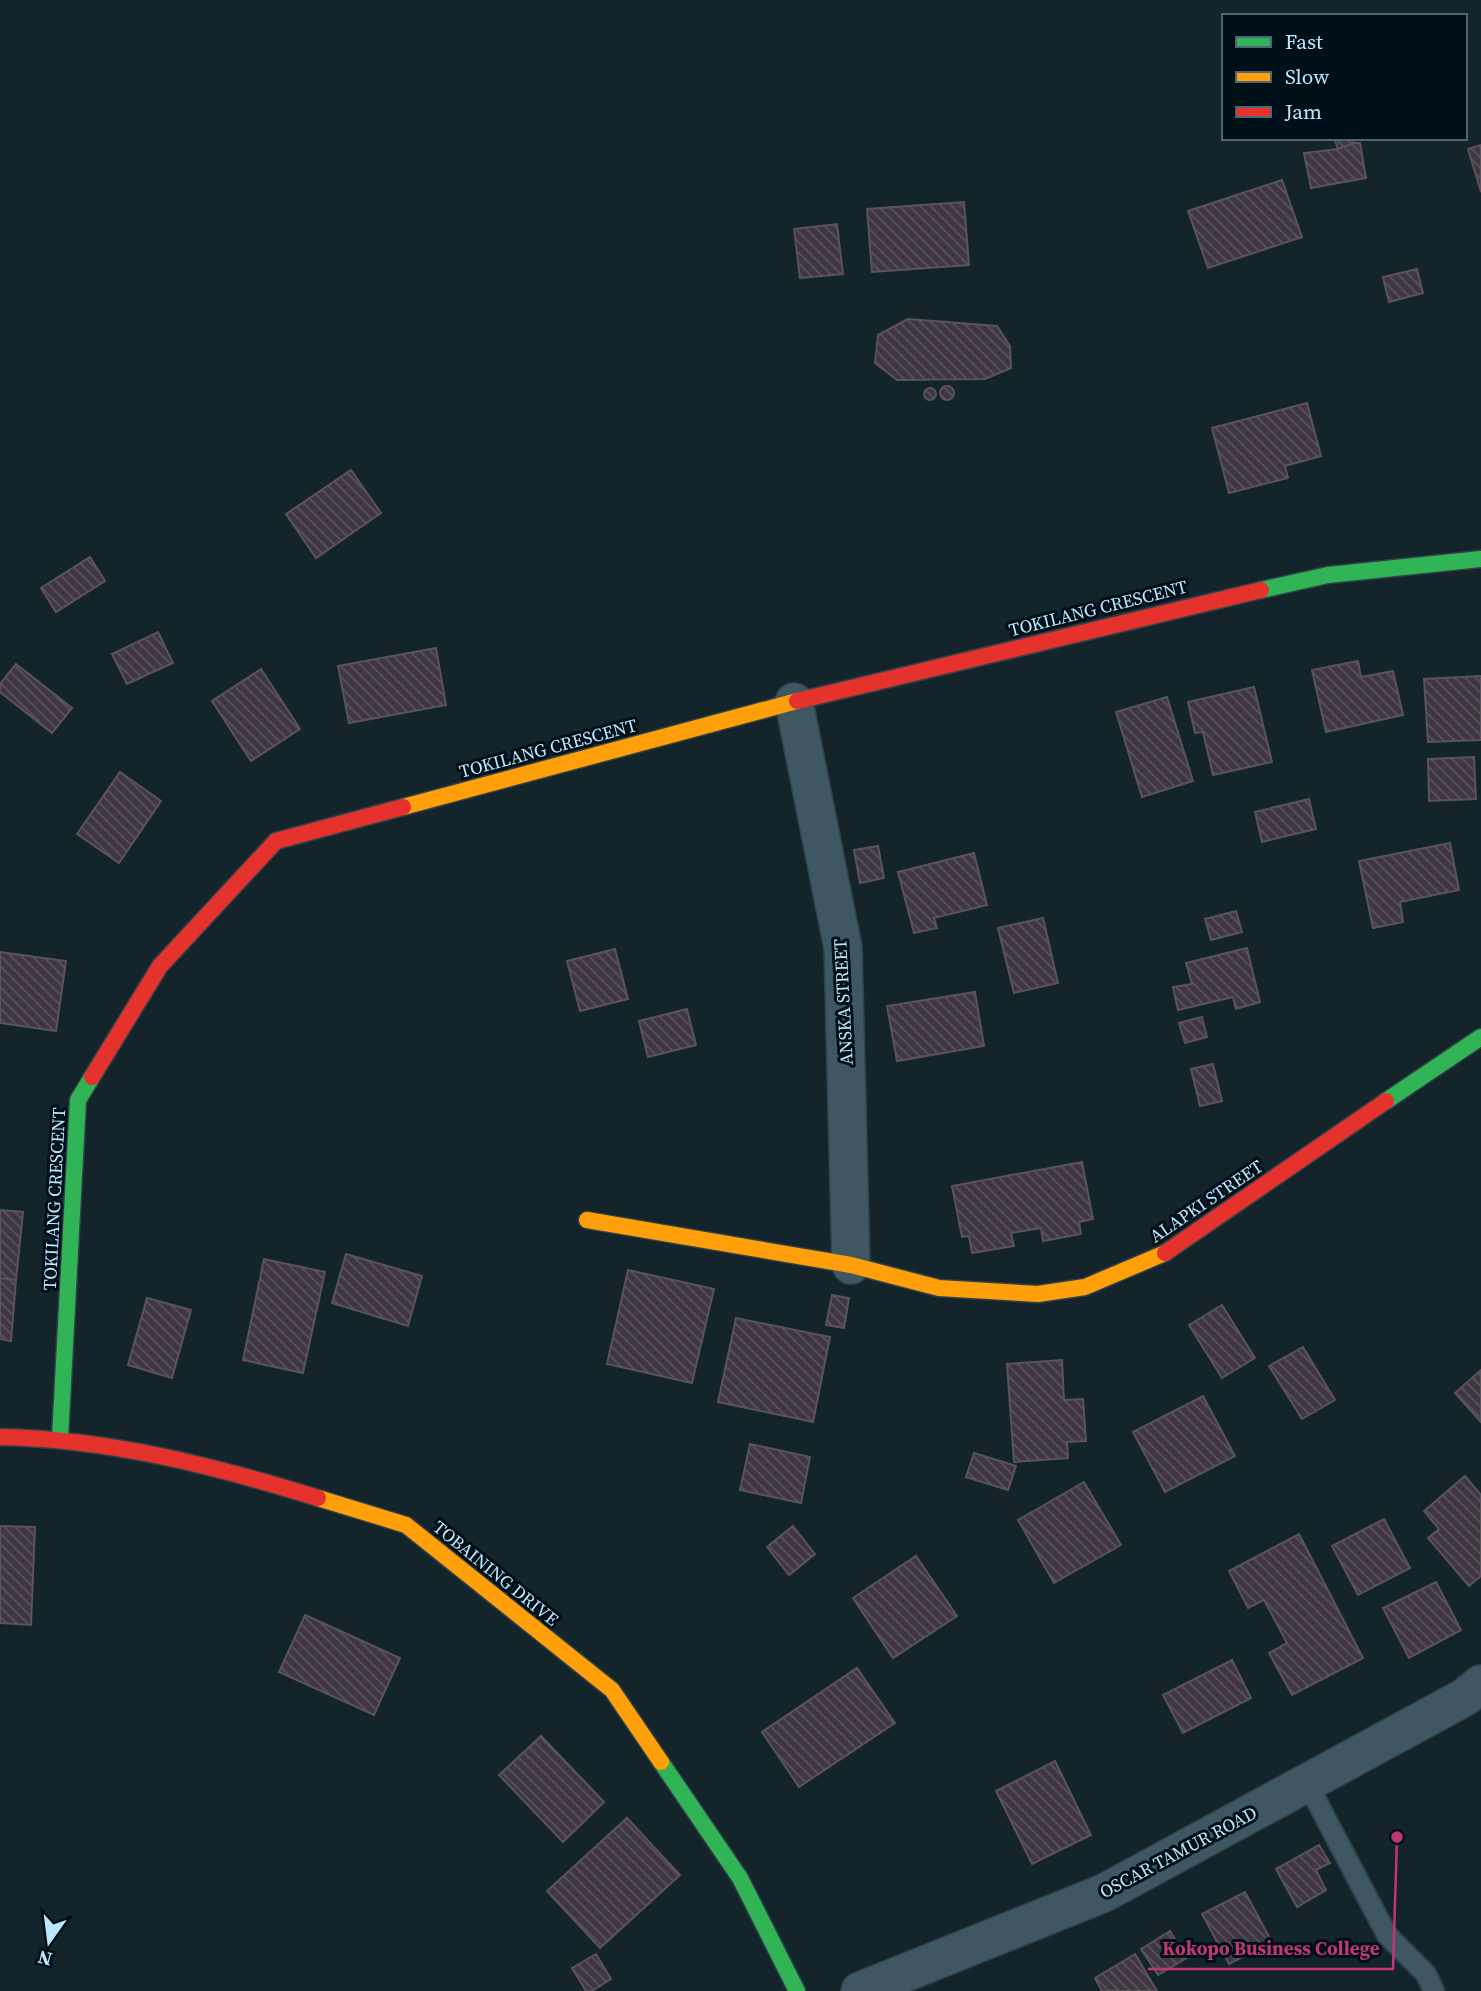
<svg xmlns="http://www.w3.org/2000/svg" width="1481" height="1991" font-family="'Source Serif 4',serif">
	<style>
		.building { fill: url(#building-back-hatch); stroke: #5a535c; stroke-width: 2 }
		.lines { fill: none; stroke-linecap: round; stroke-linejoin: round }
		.lane-casing { stroke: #314149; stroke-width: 23 }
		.street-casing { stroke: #314149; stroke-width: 40 }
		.fast-casing { stroke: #314149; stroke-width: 19 }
		.slow-casing { stroke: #314149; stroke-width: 19 }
		.jam-casing { stroke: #314149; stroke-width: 19 }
		.lane { stroke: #3e5762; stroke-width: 19 }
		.street { stroke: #3e5762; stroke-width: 37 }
		.fast { stroke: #30b455; stroke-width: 16 }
		.slow { stroke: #ff9f0a; stroke-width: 16 }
		.jam { stroke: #e5322d; stroke-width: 16 }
		.labels { text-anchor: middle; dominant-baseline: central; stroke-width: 6; stroke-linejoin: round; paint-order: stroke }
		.street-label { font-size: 18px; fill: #bde7fe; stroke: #001019 }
		.leader { fill: none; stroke: #c13773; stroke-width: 2.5 }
		.callout-dot { fill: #c13773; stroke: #001019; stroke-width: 2.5 }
		.callout-label { font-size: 19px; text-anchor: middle; font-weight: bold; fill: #c13773; stroke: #001019; stroke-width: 6; stroke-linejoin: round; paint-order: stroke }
	</style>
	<defs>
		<pattern id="building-back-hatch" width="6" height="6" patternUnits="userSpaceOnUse" patternTransform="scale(1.75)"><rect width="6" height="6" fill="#3f3642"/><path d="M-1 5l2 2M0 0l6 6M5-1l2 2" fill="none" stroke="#59535e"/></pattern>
	</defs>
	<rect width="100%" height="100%" fill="#14242b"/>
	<path class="building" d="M1334,138H1352L1354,143L1338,149Z
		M1354,143H1360L1366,178L1311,188L1304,153L1338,149Z
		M1481,145V192L1468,149Z
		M1282,180L1302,237L1208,268L1188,211Z
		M964,202L969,265L872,272L867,209Z
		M837,224L843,274L800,278L794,229Z
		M1417,269L1423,293L1389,302L1383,277Z
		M908,319L997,326L1010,346L1011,368L985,379L897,380L875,363L878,335Z
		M940 393a7 7 0 1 1 14 0a7 7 0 1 1-14 0Z
		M924 394a6 6 0 1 1 12 0a6 6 0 1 1-12 0Z
		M1307,403L1321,456L1285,466L1288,478L1229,493L1212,428Z
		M351,470L381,513L316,558L286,514Z
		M90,557L105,581L56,612L41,588Z
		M158,632L173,663L127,684L112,654Z
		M436,648L446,705L349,723L338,666Z
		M1358,661L1361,677L1393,671L1403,715L1326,732L1312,670Z
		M16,664L72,708L52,733L0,692V684Z
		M261,669L300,729L251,761L212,701Z
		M1481,676V740L1428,742L1424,679Z
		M1254,687L1272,762L1213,775L1203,732L1195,733L1188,702Z
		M1167,697L1193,781L1142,797L1116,712Z
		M1474,757L1476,799L1429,801L1428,759Z
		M120,772L161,801L119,863L77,834Z
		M1309,799L1316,829L1262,842L1255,812Z
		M1450,843L1459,890L1400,902L1403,922L1373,928L1359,861Z
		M878,846L884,878L860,883L854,850Z
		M974,853L987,905L934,918L937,928L914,933L898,872Z
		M1236,911L1242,932L1211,940L1205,919Z
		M1043,918L1058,983L1014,993L998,928Z
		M1247,948L1260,1002L1236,1009L1233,997L1178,1010L1173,987L1192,984L1186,963Z
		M615,949L628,999L580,1011L567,961Z
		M0,952L66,961L56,1031L0,1023Z
		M975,992L984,1046L897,1061L887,1006Z
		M687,1009L696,1045L648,1057L639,1021Z
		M1202,1017L1207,1037L1185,1043L1179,1023Z
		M1213,1064L1222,1101L1200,1106L1191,1069Z
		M1082,1162L1093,1219L1079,1222L1081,1234L1043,1241L1041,1228L1011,1233L1014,1246L972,1253L969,1236L962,1237L952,1186Z
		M0,1210L23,1212L16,1280L0,1278Z
		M346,1254L422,1276L408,1326L332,1303Z
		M264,1259L325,1272L303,1373L243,1360Z
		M628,1270L714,1289L692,1383L607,1364Z
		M0,1278L16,1280L11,1341L0,1339Z
		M832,1295L849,1298L844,1328L826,1325Z
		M147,1298L191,1310L172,1378L128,1365Z
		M1222,1305L1255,1358L1222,1378L1189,1325Z
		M736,1318L830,1337L813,1422L718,1402Z
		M1303,1347L1335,1400L1302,1419L1269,1366Z
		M1062,1360L1064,1400L1083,1399L1086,1441L1067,1442L1068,1458L1014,1462L1007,1364Z
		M1481,1370V1422L1455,1393Z
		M1203,1396L1235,1456L1165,1492L1133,1432Z
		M750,1444L810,1457L801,1503L740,1490Z
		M974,1453L1016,1466L1008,1490L966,1477Z
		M1465,1476L1481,1495V1576L1469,1586L1428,1538L1439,1529L1424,1511Z
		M1084,1482L1121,1545L1054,1583L1018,1520Z
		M1384,1519L1410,1568L1358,1595L1332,1546Z
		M0,1526L35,1527L31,1625L0,1623Z
		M793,1526L815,1554L789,1575L767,1547Z
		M1299,1534L1363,1658L1292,1695L1269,1653L1287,1643L1264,1600L1248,1608L1229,1571Z
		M916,1556L957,1616L893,1658L853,1598Z
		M1436,1582L1461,1630L1409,1658L1383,1608Z
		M305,1615L400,1658L374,1715L279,1672Z
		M1232,1660L1251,1698L1183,1733L1163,1695Z
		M857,1668L895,1723L799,1787L762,1732Z
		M541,1736L604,1802L563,1842L499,1775Z
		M1055,1761L1091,1835L1032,1864L996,1791Z
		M627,1818L680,1875L600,1948L547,1891Z
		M1319,1845L1330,1863L1316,1870L1326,1890L1297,1907L1276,1869Z
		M1245,1892L1272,1942L1229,1964L1202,1914Z
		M1170,1931L1187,1958L1158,1975L1141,1949Z
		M596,1954L611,1979L592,1991H586L572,1968Z
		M1135,1954L1157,1991H1102L1095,1978Z"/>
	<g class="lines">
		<g class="lane-casing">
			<path id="lane" d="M1307,1783L1387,1935L1426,1974L1434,1991"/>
		</g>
		<g class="street-casing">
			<path id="street" d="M794,702L843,948L851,1265
				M860,1991L1104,1893L1465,1697L1481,1684"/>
		</g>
		<g class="fast-casing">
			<path id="fast" d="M1261,590L1328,575L1481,559
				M1386,1101L1481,1037
				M60,1438L78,1100L92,1077
				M661,1762L740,1878L797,1991"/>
		</g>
		<g class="slow-casing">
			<path id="slow" d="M403,807L797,701
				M587,1220L851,1265L939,1288L1038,1294L1085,1287L1165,1253
				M318,1498L406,1525L612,1690L661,1762"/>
		</g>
		<g class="jam-casing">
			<path id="jam" d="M797,701L1261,590
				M92,1077L160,966L276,841L403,807
				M1165,1253L1386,1101
				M0,1437C109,1439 215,1466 318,1498"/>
		</g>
		<use href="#lane" class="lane"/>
		<use href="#street" class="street"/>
		<use href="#fast" class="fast"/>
		<use href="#slow" class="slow"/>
		<use href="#jam" class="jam"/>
	</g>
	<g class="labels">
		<g class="street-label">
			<text transform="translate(1098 608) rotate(-14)">TOKILANG CRESCENT</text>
			<text transform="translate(548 748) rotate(-15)">TOKILANG CRESCENT</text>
			<text transform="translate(843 1002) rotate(-93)">ANSKA STREET</text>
			<text transform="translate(54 1199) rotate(-87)">TOKILANG CRESCENT</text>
			<text transform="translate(1206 1201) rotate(-34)">ALAPKI STREET</text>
			<text transform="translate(496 1573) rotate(39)">TOBAINING DRIVE</text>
			<text transform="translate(1178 1852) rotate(-28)">OSCAR TAMUR ROAD</text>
		</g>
	</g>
	<path class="leader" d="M1397 1837L1393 1969H1148"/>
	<circle class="callout-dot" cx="1397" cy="1837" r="7"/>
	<g class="callout-label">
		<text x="1271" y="1955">Kokopo Business College</text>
	</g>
	<rect x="1222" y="14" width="245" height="126" fill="#001019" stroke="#4c6675" stroke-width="2"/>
	<rect x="1236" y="37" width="35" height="10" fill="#30b455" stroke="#4c6675" stroke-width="2"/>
	<text x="1285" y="49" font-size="21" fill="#bde7fe">Fast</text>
	<rect x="1236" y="72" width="35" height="10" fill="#ff9f0a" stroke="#4c6675" stroke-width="2"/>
	<text x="1285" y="84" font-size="21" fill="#bde7fe">Slow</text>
	<rect x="1236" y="107" width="35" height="10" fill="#e5322d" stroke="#4c6675" stroke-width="2"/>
	<text x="1285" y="119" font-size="21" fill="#bde7fe">Jam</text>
	<g transform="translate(49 1942) rotate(194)" stroke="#001019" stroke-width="5" paint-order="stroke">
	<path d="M0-5L12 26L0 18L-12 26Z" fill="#bde7fe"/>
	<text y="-10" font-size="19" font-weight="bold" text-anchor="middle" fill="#bde7fe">N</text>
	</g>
</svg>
